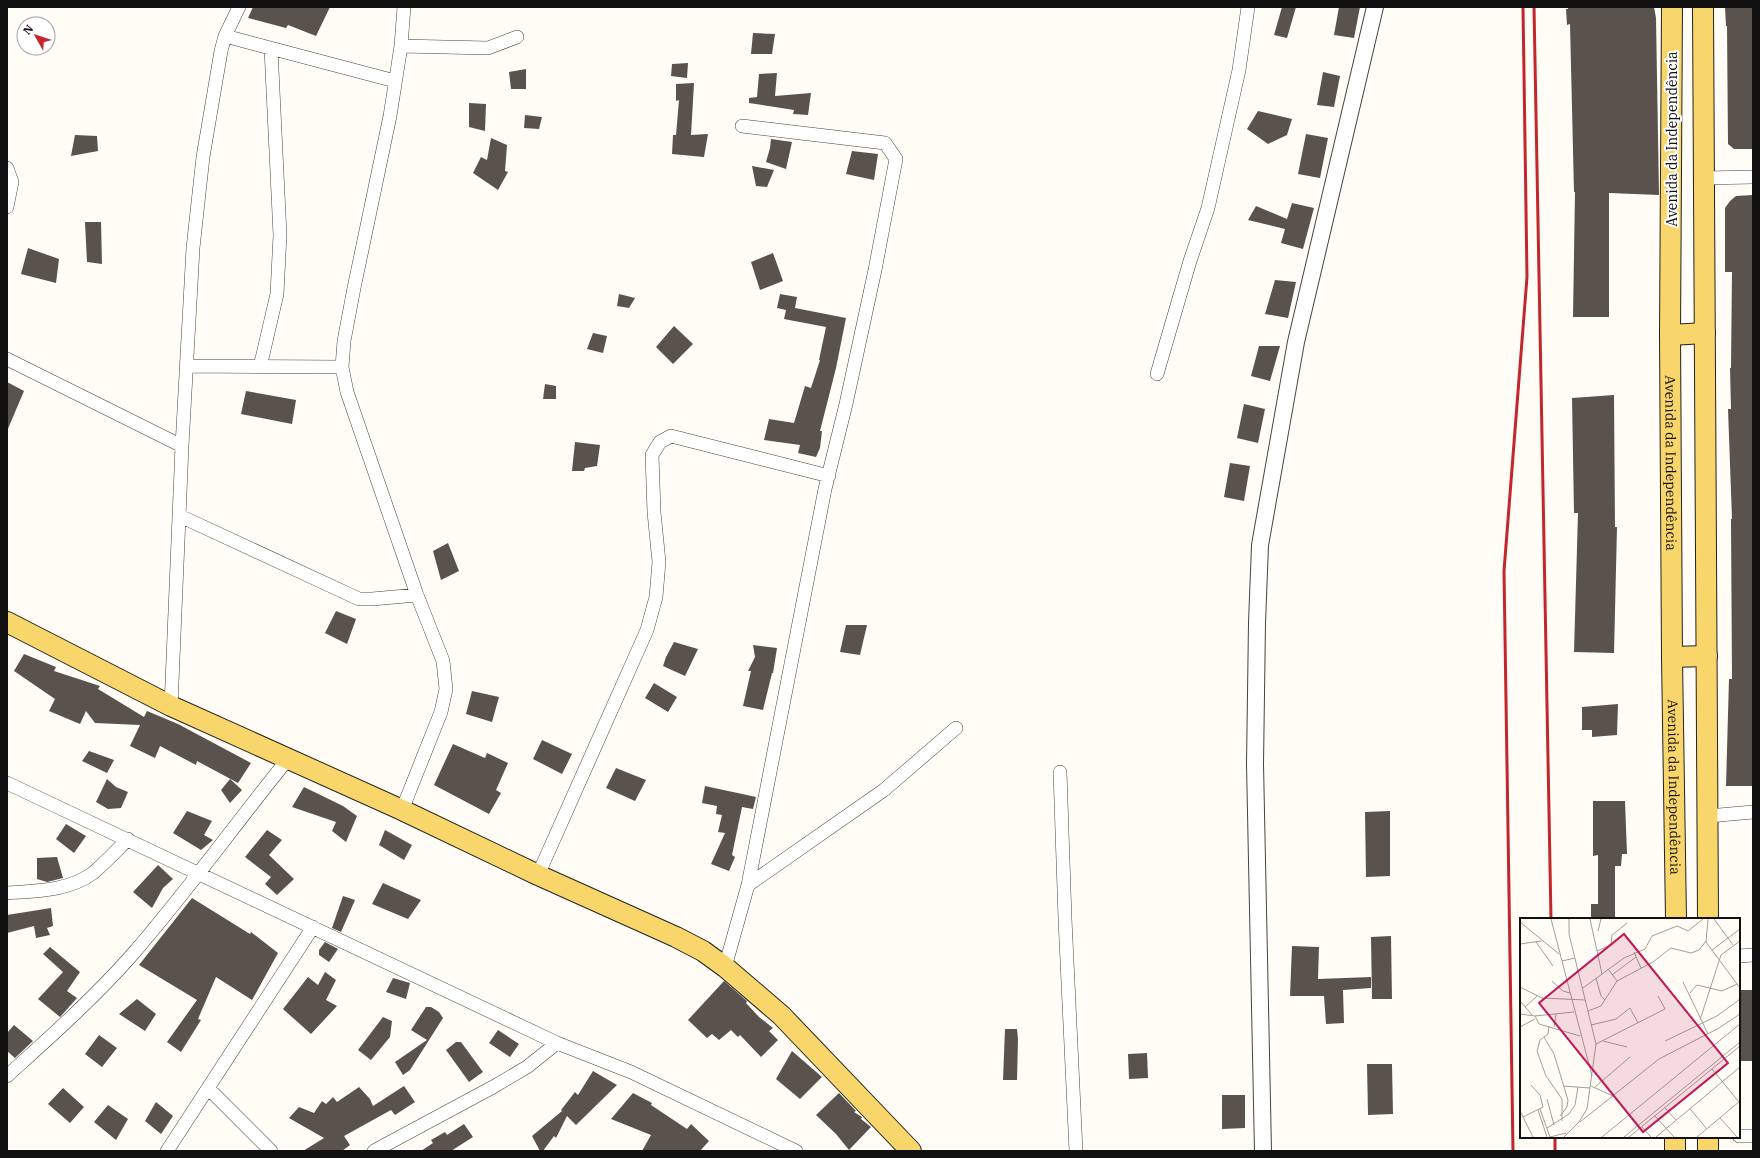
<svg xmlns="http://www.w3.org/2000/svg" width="1760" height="1158" font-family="'IBM Plex Serif',serif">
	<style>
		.building { fill: #5a524d }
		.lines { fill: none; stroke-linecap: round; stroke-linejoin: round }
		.minor-casing { stroke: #444; stroke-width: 14 }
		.tertiary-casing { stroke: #444; stroke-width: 18 }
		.primary-casing { stroke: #222; stroke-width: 22 }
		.minor { stroke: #fff; stroke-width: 13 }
		.tertiary { stroke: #fff; stroke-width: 16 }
		.primary { stroke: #f9d66b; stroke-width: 20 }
		.rail { stroke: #c4262e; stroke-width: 3 }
		.labels { text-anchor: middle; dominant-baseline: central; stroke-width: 4; stroke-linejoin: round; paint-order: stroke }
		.street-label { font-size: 14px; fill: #111; stroke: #fff }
		.inset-road { fill: none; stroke: #a09f9a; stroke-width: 1 }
		.view { fill: #c2185b; fill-opacity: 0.15; stroke: #c2185b; stroke-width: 2 }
		.inset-edge { fill: none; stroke: #111; stroke-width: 2 }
	</style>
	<rect width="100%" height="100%" fill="#fffdf5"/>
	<path class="building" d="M253,7H330L316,36L288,25L286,28L248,18Z
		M1282,7H1296L1287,38L1274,35Z
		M1339,7H1360L1354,38L1334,35Z
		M1568,7H1654L1656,18L1659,195L1609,193V317H1573L1575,192H1574L1570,24L1567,25L1566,9H1568Z
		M1725,7H1753V149H1734L1728,144L1727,26H1726Z
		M753,33L775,34L772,54H751Z
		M688,63L687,78L671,76L672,64Z
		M526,69V89H511L509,72Z
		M1323,72L1340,76L1334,107L1317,105Z
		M777,73L775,96L811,93L808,115L793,114L794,110L749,103V98L757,97L759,74Z
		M694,83L691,135L708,134L704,157L672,154L673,135H676L679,100L676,101V84Z
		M469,103L486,104L485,131L469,127Z
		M1258,111L1292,119L1287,135L1268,144L1247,129Z
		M525,115L542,117L539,129L524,128Z
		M1306,134L1328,138L1320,178L1298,174Z
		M75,135L97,136L98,151L71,156Z
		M491,138L507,145L505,171L508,172L498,190L473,173L481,157L487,160Z
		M771,139L792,142L786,169L766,162L770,148Z
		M852,151L878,154L874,180L846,174Z
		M752,166L774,170L767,187L756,186Z
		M1753,195V786H1726L1729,679H1732L1731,519H1732L1728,409H1731L1730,368H1731L1732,272H1725V208L1730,201L1736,196Z
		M1292,203L1314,208L1303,249L1281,243L1285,229L1248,220L1256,206L1287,219Z
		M85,222H101L102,264L87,262Z
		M28,248L59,259L56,283L21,274Z
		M773,253L783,281L760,290L751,262Z
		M1275,280L1296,282L1288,318L1265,314Z
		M619,294L635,298L629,308L617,306Z
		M780,294L797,297L795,308L846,318L836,368L820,431H822L820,448L816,457L798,453L800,445L764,440L769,419L794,423L805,386L811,388L820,360H819L826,327L784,319L786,310L777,308Z
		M674,326L693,344L673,364L656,347Z
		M593,333L607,336L603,353L587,349Z
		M1259,346H1280L1270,381L1251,376Z
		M7,382L24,391L7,431Z
		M545,384L556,386V399H543Z
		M246,391L296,400L292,424L241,414Z
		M1614,395L1615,527H1617L1614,653L1574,652L1578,513H1574L1572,398Z
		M1244,404L1265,409L1258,443L1237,438Z
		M575,442L600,445L597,466L585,468L584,471H572Z
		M1230,463L1250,466L1244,501L1224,497Z
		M448,543L459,571L441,580L433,551Z
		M336,611L356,619L347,644L325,633Z
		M846,625H867L860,655L840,652Z
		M674,642L698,649L685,676L663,666L666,657Z
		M753,645L777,648L773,673H772L763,710L743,706L751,671H748L755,657Z
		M24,654L56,667L54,671L100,686L98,689L144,717L147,711L178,724L251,763L238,783L197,761L196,765L160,746L155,758L130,746L140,725L95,723L86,711L80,724L49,711L55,699L14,671Z
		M654,683L677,697L668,712L645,698Z
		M472,691L499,697L492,722L466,714Z
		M1618,704L1617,735L1592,737V730H1582V707Z
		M542,740L572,754L562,774L533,759Z
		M453,744L485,758L487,753L508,763L496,790L501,793L489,814L434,785Z
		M89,751L114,760L107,773L82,761Z
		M616,768L646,780L635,801L606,788Z
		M107,779L116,787L128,792L121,808L108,809L96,802Z
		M230,779L242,790L230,803L221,790Z
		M705,786L756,797L753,809L742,807L732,855L735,857L729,871L711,864L725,833L718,832L722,815L716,814L717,806L702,803Z
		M304,787L343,806L357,816L346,842L332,831L336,822L292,807Z
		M1593,801H1625L1627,854H1622L1621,866H1615V919H1597V917H1591V904H1598V855L1593,856Z
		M187,811L212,821L204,835L213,840L201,850L173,833Z
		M1390,811V876L1366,877L1365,812Z
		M66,824L86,836L74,853L56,839Z
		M267,830L282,840L269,855L294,879L277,895L265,884L271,877L245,857Z
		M385,830L412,845L404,860L379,845Z
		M57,857L63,878L47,882L37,879V858Z
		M158,865L173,879L163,888L152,908L133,892Z
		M383,883L421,900L408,919L372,904Z
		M343,896L355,900L341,932L332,928Z
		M192,898L250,934L251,932L278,953L252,1000L216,977L198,1019L201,1020L181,1052L167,1042L197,1000L139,965Z
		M51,908L53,926L47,928L50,935L36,938L34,926L7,933V915Z
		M1391,936L1392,999H1372L1371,937Z
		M325,942L338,949L329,962L319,955V950Z
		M1292,946L1319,947L1318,979L1371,977V988L1343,990L1344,1023L1326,1024L1324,996H1290Z
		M50,947L80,972L67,991L77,998L60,1017L38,999L63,972L43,954Z
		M325,972L336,980L326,1000L337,1006L311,1034L283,1009L308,977L318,985Z
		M393,978L410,983L406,999L386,992Z
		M724,981L747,1001L746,1003L759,1017L773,1028L769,1031L778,1040L761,1057L740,1035L738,1037L731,1030L719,1040L712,1034L707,1038L688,1020Z
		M1739,990H1753V1061H1739Z
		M137,999L156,1014L145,1031L119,1014Z
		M426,1007H431L439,1012L443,1018L410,1070L403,1075L395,1062L427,1040L411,1030Z
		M383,1017L392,1021L390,1037L371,1060L358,1050Z
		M14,1025L33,1041L15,1058L7,1051V1033Z
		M1005,1029H1017L1018,1039L1017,1080H1003Z
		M498,1030L519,1044L510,1057L489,1043Z
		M99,1035L117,1048L102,1067L85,1054Z
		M456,1042H461L483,1072L469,1082L446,1050Z
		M792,1051L822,1077L800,1099L776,1079Z
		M1147,1053L1148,1078L1129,1079L1128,1054Z
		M1367,1064H1392L1393,1114L1368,1115Z
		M593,1071L617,1085L576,1125L567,1116L556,1138L554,1136L543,1151H540L532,1136L562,1111L561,1110L575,1092L578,1095Z
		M404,1086L415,1102L395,1115L391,1110L344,1136L350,1145L342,1151H303L324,1138L289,1118L299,1107L314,1113L322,1101L326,1104L333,1097L337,1102L359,1087L370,1099L373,1106Z
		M63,1088L84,1107L70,1123L48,1104Z
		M633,1093L652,1103L651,1105L687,1129L691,1124L709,1141L700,1151H642L651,1135L611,1119Z
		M839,1093L856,1111L854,1112L862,1117L861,1119L871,1127L849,1150L836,1134L816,1115Z
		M1222,1095H1245V1128L1222,1129Z
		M156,1102L173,1116L161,1134L145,1121Z
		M108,1105L128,1119L116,1140L94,1122Z
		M464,1124L473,1137L451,1151H421L433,1143L431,1140L445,1132L447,1135Z"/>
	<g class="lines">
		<g class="minor-casing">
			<path id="minor" d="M225,36L395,81
				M401,46L488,48L517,37
				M7,168L12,182L7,207
				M1705,178L1753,177
				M7,359L182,446
				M187,366L342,367
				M260,367L277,294L280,235L271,49
				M1157,374L1190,261L1208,208L1239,70L1248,7
				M180,516L359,599H372L417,595
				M171,706L182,446L193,248L203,157L221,51L225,36L239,7
				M1060,772L1065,919L1076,1151
				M7,783L557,1043L631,1072L796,1151
				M402,810L441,712L446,689L443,661L417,595L347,392L342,367L344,341L354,288L390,116L401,46L404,7
				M1708,816L1753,812
				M538,875L647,630L656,597L659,562L654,512L652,455L660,442L671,436L829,476
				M748,885L884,790L956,728
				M7,893C35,891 69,891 93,873C105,863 117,850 128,839
				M1739,956L1753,955
				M725,967L748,885L825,489L846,404L875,270L896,159L885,143L742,126
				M7,1076C50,1037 93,999 131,956C187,892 235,824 288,759
				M208,1088L271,1151
				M1739,1136H1753
				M167,1151L313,927
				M374,1151L493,1087L527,1067L557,1043"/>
		</g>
		<g class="tertiary-casing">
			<path id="tertiary" d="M1263,1151L1255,764L1257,623L1260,545L1296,342L1375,7"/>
		</g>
		<g class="primary-casing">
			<g id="primary">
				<path id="s1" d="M1672,7L1670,335L1672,657L1676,919"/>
				<path d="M1703,7L1708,919"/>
				<path d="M1670,335L1705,333"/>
				<path d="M7,622L171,706L402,810L538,875L676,937L703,951L725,967L781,1015L911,1151"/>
				<path d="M1672,657L1707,656"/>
				<path d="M1675,1137V1151"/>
				<path d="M1708,1137V1151"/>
			</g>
		</g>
		<use href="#minor" class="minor"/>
		<use href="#tertiary" class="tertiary"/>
		<use href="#primary" class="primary"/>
		<path class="rail" d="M1534,7L1551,919
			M1555,1137V1151
			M1513,1151L1504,571L1527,277L1523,7"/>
	</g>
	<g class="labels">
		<g class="street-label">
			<text transform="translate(1672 139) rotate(-90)">Avenida da Independência</text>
			<text stroke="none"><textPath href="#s1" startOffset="456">Avenida da Independência</textPath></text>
			<text stroke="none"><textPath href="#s1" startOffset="780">Avenida da Independência</textPath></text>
		</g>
	</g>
	<g transform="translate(1520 918)">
		<rect width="220" height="220" fill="#fffdf5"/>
		<path class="inset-road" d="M31,1L72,158M70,1L82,56M188,1L186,24L220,70M194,1L213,27M0,4L39,36M78,13L81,1M16,24L33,48M0,26L21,23M192,32L220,11M77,33L91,27L92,17L107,5M114,34L121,50M42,43L55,40M88,51L97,63M92,57L116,39M76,60L81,78L85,82M32,63L43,73L50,75M163,64L188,116M0,69L22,80L65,82M63,70L104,40L125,31L132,18L157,8L168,13L183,1M170,75L177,67L202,73L217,66M0,83L12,97M5,89L17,78M68,93L81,88L97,63L133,44L151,30L171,35L179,32L186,23M0,96L15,98L54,94M15,98L19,106L60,118M180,102L201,37L220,23M71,107L96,101L110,90L118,105M29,108L28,116L20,122L17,133L26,158L42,181V203M0,109L15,101M34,109L36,96M24,119L34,136L48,182L47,189L40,198M83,123L107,129M145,123L197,98L220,81M76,126L145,91L138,78M192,151L219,184M43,168L70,170M71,168L93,178M75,169L110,139M27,181L34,207M145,190L156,202M20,191L30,219M170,191L187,211M18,192L27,219M0,193L13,219M135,198L154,219M3,199L23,189L20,177L11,167M200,200L217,219M60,204L139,141L199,110L220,96M122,209L131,219M27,210L49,196L55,187L58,169M30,219L46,215M44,219L59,204L67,191L76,126L49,16V1M82,219L220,106M104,219L220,124M109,219L220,128M136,219L220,149M177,219L220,183"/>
		<path class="view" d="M104,16L208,145L123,214L19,85Z"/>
		<rect width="220" height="220" class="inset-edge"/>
	</g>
	<rect width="1760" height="1158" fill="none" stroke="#111111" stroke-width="16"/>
	<g transform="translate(36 36) rotate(309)"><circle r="19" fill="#ffffff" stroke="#a0a0a0"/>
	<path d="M0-3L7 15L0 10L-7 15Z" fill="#c4262e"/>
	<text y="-6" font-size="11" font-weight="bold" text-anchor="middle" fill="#111111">N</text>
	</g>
</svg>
